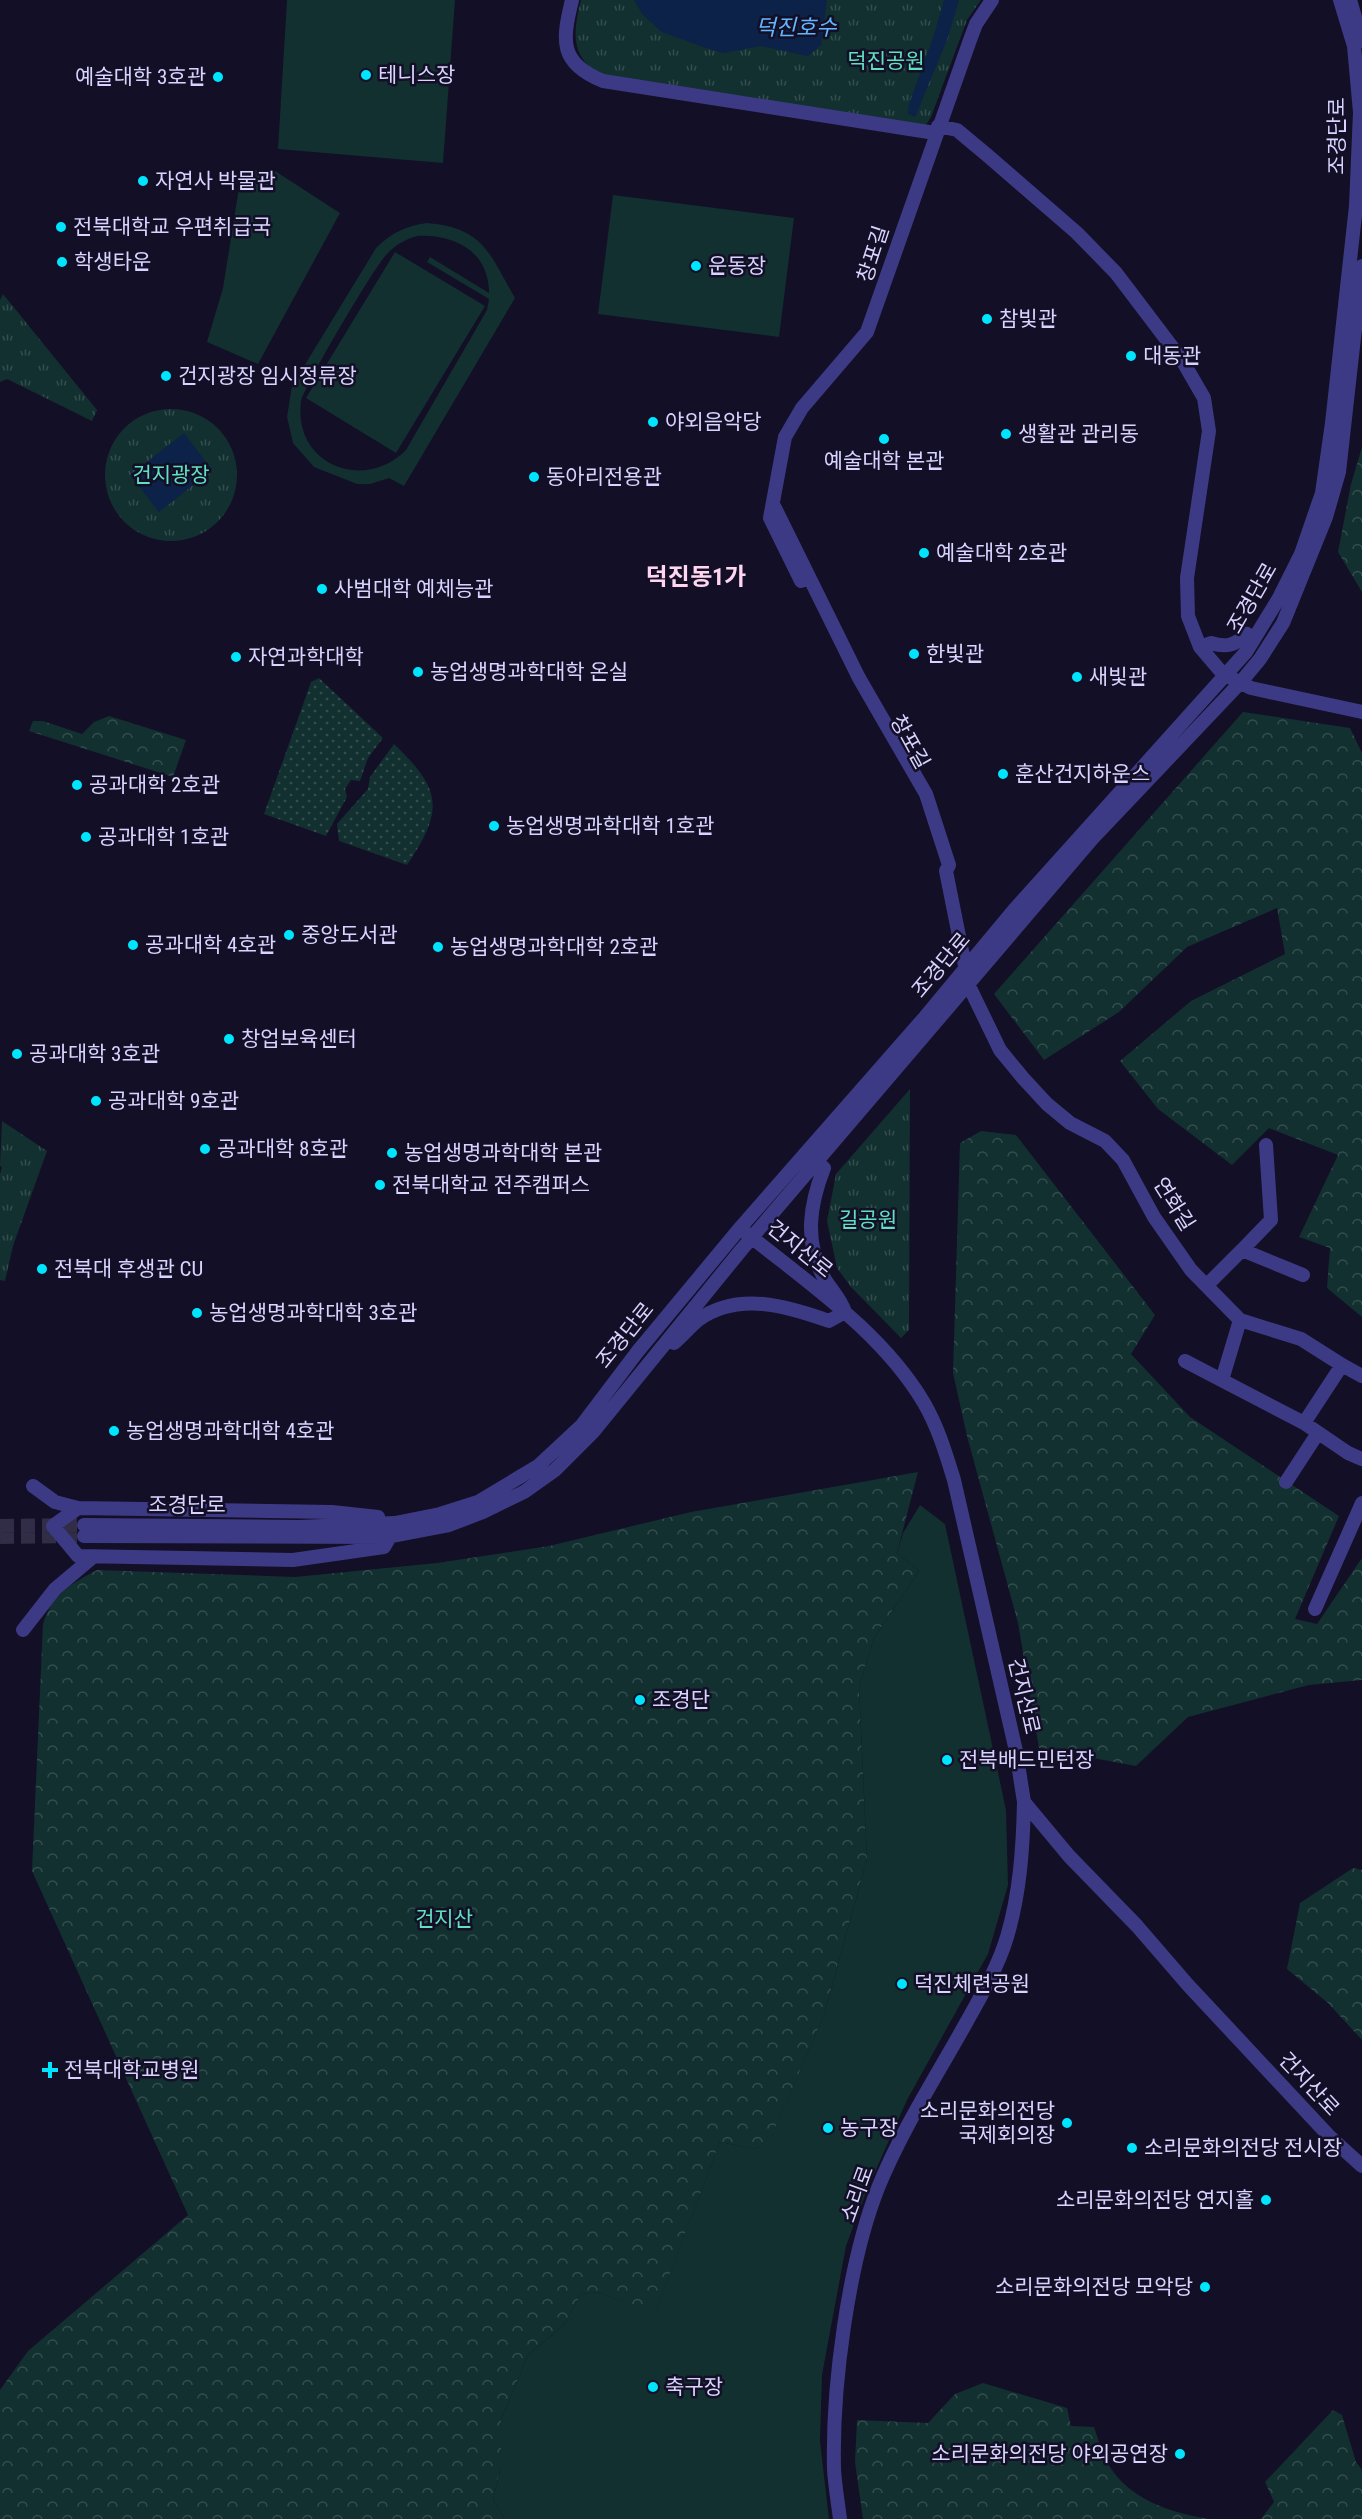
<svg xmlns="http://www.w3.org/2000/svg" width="1362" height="2519" font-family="'Roboto Condensed','Noto Sans KR',sans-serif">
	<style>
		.grass { fill: url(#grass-dots) }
		.forest { fill: url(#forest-crowns) }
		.park { fill: url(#park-tufts) }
		.garden { fill: #12302f; fill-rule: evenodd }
		.water { fill: #0c2248 }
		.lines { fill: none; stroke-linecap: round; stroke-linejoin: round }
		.minor-tunnel { stroke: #312d47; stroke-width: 14; stroke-dasharray: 14 7; stroke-linecap: butt }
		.minor { stroke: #3d3a85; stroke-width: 14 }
		.poi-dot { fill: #00e5ff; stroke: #130f26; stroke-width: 2 }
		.labels { text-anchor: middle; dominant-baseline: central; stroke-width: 5; stroke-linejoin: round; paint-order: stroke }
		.park-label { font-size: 21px; fill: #5fe0c0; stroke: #130f26 }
		.poi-label { font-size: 21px; fill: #d9d4ff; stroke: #130f26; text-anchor: start }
		.street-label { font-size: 21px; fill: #d9d4ff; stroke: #130f26 }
		.water-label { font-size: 22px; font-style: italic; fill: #62b6ff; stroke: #130f26 }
		.quarter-label { font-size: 24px; font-weight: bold; fill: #ffd6f0; stroke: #130f26 }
	</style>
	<defs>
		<pattern id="grass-dots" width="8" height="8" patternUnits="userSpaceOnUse" patternTransform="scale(1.5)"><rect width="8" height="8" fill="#12302f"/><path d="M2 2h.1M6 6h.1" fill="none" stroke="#344d4e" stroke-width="1.8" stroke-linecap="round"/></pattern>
		<pattern id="forest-crowns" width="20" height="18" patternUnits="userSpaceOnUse" patternTransform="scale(1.5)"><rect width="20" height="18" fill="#12302f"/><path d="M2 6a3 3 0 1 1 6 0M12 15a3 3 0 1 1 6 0" fill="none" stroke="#344d4e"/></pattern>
		<pattern id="park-tufts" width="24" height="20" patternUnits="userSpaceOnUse" patternTransform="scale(1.5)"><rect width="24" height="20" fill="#12302f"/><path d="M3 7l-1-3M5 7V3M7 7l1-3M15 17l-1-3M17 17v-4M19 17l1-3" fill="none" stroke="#344d4e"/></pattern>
	</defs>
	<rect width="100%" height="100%" fill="#130f26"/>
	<path class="grass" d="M319,678L383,738L368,758L360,781L351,780L345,789L347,797L326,836L264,814L311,682Z
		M394,744C441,789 445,809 407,865L339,841L337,824L368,789L370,777Z"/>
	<path class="forest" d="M1362,447V592L1338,552L1351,484Z
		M1243,712L1350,728L1362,753V1317L1327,1288L1330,1248L1299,1237L1338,1155L1269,1128L1232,1165L1158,1109L1120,1061L1191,1001L1285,954L1277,908L1187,947L1119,1012L1044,1060L994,994Z
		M109,716L186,740L173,777L29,731L33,721H43L82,734L94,722Z
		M981,1131L1016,1135L1155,1315L1131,1354L1190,1417L1339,1516L1295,1619L1317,1624L1362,1558V1680L1309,1685L1188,1717L1136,1766L1039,1748L1018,1623L967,1436L953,1373L960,1143Z
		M918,1472L897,1553L919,1571L874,1638L859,1687L867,1859L824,2015L771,2139L756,2149L720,2142L655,2314L597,2292L581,2294L564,2325L528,2355L501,2420V2467L493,2500L505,2519H0V2390L28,2351L188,2215L32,1871L43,1624C53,1593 69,1585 97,1570L295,1577L437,1563L549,1546L691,1512Z
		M1353,1868L1362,1870V2040L1328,2003L1287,1969L1300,1903Z
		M983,2383L1067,2408L1071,2426L1094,2427C1099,2441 1103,2458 1112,2470C1133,2501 1175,2514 1210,2519H863L855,2462L857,2420L928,2423L955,2394Z
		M1333,2410L1342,2415L1356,2462L1362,2470V2519H1261L1274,2502L1265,2482Z"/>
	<path class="park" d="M581,0H981L967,20L931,117L924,128L609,78C570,62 572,35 581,0Z
		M3,294L97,410L92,421L7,379L0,382V300Z
		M105 475a66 66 0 1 1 132 0a66 66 0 1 1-132 0Z
		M910,1089L909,1330L901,1338L851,1287L837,1268L827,1221L836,1174Z
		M2,1121L47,1151L13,1246L5,1281L0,1280V1174L2,1167L0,1166Z"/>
	<path class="garden" d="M287,0H455L443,163L278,149Z
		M242,169L275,171L340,213L258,364L207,342L223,288Z
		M613,195L794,218L779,337L598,314Z
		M427,223C484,228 489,253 515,298L404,486L389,478L370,484H357L314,467L293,443L287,417L292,386L376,248C391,233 406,226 427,223ZM417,236C454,234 489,251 489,293L430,257L427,262L489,299L487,310L406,450C363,493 293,464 301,402C303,387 374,268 386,255C395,245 404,240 417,236Z
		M395,252L485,306L396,453L306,398Z
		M920,1505L945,1524L1006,1810L1008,1885L988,1954L907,2100L866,2192L846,2246L822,2375L820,2441L829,2519H505L493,2500L501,2467V2420L528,2355L564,2325L581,2294L597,2292L655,2313L720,2142L756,2149L771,2138L824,2015L867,1859L859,1687L874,1638L919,1571L897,1553L903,1533Z"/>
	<path class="water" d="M634,0H827L821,45L808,56L761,46L723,53L709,49L662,32L643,15Z
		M944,0H959L947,40L915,117L908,114L909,104L934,35Z
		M184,433L212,470L159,512L130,475Z"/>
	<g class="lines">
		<path class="minor-tunnel" d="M0,1526L84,1525
			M0,1537L84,1536"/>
		<path class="minor" d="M572,0C562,41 559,63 603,81L935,133
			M1350,0L1362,41
			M938,126L957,130L987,155L1077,233L1116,273L1182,360L1204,398L1209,431L1187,578L1188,616L1200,647L1223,674L1251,688L1362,712
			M774,506L859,678L926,794L949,865L946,871L969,986L1000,1050L1023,1078L1047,1104L1070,1123L1105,1141L1123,1160L1154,1217L1191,1270L1240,1320L1301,1339L1342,1365L1304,1423
			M801,581L770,518L785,437L802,408L867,332L970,40L976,24L992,0
			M1200,647L1211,643C1227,648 1235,645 1247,634L1254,638
			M745,1232C808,1283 882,1332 924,1403C938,1427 946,1454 954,1480L1016,1751L1024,1802L1069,1856L1137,1926L1188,1985L1330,2137L1362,2166
			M1242,1250L1271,1220L1266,1145
			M1207,1285L1242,1250L1303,1275
			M674,1343C682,1336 690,1327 698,1320C738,1291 787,1306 829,1321L845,1312C840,1297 830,1289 823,1276C804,1240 810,1204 824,1168L817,1162
			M1185,1361L1304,1423L1348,1453L1362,1459
			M1342,1365L1362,1376
			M1222,1380L1240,1320
			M1286,1482L1318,1433
			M33,1486L55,1502L78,1508L332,1512L378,1517
			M78,1508L53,1526L78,1556L293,1560L384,1547L391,1535
			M84,1525L299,1527L395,1523L440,1514L478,1502L538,1466L582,1425L638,1351L740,1228L925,1017L1014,910L1246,652L1279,598L1301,554L1322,493L1332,423L1356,206L1360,112L1354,46L1340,0
			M84,1536L386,1537L449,1525L483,1512L524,1492L555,1470L593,1432L742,1249L1092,839L1240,683L1260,659L1283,623L1326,517L1339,472L1362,266
			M1315,1609L1362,1503
			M23,1630L55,1589L93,1557
			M840,2519C838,2503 835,2486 834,2469C832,2387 848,2264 878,2188C901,2131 936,2077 966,2023C981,1996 998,1967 1007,1937C1020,1893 1023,1848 1024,1802"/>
	</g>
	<g class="poi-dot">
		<circle cx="366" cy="75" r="6"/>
		<circle cx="218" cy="77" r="6"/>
		<circle cx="143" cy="181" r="6"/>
		<circle cx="61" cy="227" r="6"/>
		<circle cx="62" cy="262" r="6"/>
		<circle cx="696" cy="266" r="6"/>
		<circle cx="987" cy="319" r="6"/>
		<circle cx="1131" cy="356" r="6"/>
		<circle cx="166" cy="376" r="6"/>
		<circle cx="653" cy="422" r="6"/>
		<circle cx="1006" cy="434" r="6"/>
		<circle cx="884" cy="439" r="6"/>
		<circle cx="534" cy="477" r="6"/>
		<circle cx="924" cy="553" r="6"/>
		<circle cx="322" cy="589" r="6"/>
		<circle cx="914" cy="654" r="6"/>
		<circle cx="236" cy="657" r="6"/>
		<circle cx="418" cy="672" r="6"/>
		<circle cx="1077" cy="677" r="6"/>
		<circle cx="1003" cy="774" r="6"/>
		<circle cx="77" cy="785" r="6"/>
		<circle cx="494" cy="826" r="6"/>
		<circle cx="86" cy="837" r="6"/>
		<circle cx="289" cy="935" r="6"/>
		<circle cx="133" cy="945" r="6"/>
		<circle cx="438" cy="947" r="6"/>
		<circle cx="229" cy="1039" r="6"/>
		<circle cx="17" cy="1054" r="6"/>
		<circle cx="96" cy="1101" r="6"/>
		<circle cx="205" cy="1149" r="6"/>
		<circle cx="392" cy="1153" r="6"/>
		<circle cx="380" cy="1185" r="6"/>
		<circle cx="42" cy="1269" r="6"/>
		<circle cx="197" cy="1313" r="6"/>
		<circle cx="114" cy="1431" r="6"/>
		<circle cx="640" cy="1700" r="6"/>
		<circle cx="947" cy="1760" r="6"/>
		<circle cx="902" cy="1984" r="6"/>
		<path d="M47 2061h6v6h6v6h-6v6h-6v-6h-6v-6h6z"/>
		<circle cx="1067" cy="2123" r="6"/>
		<circle cx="828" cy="2128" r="6"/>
		<circle cx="1132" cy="2148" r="6"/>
		<circle cx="1266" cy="2200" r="6"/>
		<circle cx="1205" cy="2287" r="6"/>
		<circle cx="653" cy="2387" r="6"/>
		<circle cx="1180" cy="2454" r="6"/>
	</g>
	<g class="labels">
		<g class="park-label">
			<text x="886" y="61">덕진공원</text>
			<text x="171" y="475">건지광장</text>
			<text x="868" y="1220">길공원</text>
			<text x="444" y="1919">건지산</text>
		</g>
		<g class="poi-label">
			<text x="378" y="75">테니스장</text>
			<text x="206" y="77" text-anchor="end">예술대학 3호관</text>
			<text x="155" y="181">자연사 박물관</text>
			<text x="73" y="227">전북대학교 우편취급국</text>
			<text x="74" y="262">학생타운</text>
			<text x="708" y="266">운동장</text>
			<text x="999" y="319">참빛관</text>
			<text x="1143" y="356">대동관</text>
			<text x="178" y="376">건지광장 임시정류장</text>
			<text x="665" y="422">야외음악당</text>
			<text x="1018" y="434">생활관 관리동</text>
			<text x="884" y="461" text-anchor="middle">예술대학 본관</text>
			<text x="546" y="477">동아리전용관</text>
			<text x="936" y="553">예술대학 2호관</text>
			<text x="334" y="589">사범대학 예체능관</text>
			<text x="926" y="654">한빛관</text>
			<text x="248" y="657">자연과학대학</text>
			<text x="430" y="672">농업생명과학대학 온실</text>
			<text x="1089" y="677">새빛관</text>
			<text x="1015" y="774">훈산건지하운스</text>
			<text x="89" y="785">공과대학 2호관</text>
			<text x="506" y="826">농업생명과학대학 1호관</text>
			<text x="98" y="837">공과대학 1호관</text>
			<text x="301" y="935">중앙도서관</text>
			<text x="145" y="945">공과대학 4호관</text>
			<text x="450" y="947">농업생명과학대학 2호관</text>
			<text x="241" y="1039">창업보육센터</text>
			<text x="29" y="1054">공과대학 3호관</text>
			<text x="108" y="1101">공과대학 9호관</text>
			<text x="217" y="1149">공과대학 8호관</text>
			<text x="404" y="1153">농업생명과학대학 본관</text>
			<text x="392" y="1185">전북대학교 전주캠퍼스</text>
			<text x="54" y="1269">전북대 후생관 CU</text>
			<text x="209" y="1313">농업생명과학대학 3호관</text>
			<text x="126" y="1431">농업생명과학대학 4호관</text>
			<text x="652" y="1700">조경단</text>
			<text x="959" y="1760">전북배드민턴장</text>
			<text x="914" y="1984">덕진체련공원</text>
			<text x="64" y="2070">전북대학교병원</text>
			<text x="1055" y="2111" text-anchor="end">소리문화의전당<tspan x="1055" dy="24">국제회의장</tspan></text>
			<text x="840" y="2128">농구장</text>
			<text x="1144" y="2148">소리문화의전당 전시장</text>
			<text x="1254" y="2200" text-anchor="end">소리문화의전당 연지홀</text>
			<text x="1193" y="2287" text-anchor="end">소리문화의전당 모악당</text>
			<text x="665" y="2387">축구장</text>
			<text x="1168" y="2454" text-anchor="end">소리문화의전당 야외공연장</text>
		</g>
		<g class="street-label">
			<text transform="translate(1337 136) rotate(-90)">조경단로</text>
			<text transform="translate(873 254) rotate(-72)">창포길</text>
			<text transform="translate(1252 598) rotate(-60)">조경단로</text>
			<text transform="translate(910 742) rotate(61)">창포길</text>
			<text transform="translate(941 965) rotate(-50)">조경단로</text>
			<text transform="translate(1174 1204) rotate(58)">연화길</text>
			<text transform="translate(800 1249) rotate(39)">건지산로</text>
			<text transform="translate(625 1335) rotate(-51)">조경단로</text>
			<text x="187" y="1505">조경단로</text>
			<text transform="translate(1024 1696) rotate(77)">건지산로</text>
			<text transform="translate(1309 2084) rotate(47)">건지산로</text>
			<text transform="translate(857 2194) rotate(-70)">소리로</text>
		</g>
		<g class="water-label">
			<text x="796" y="27">덕진호수</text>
		</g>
		<g class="quarter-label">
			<text x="696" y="577">덕진동1가</text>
		</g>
	</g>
</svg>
